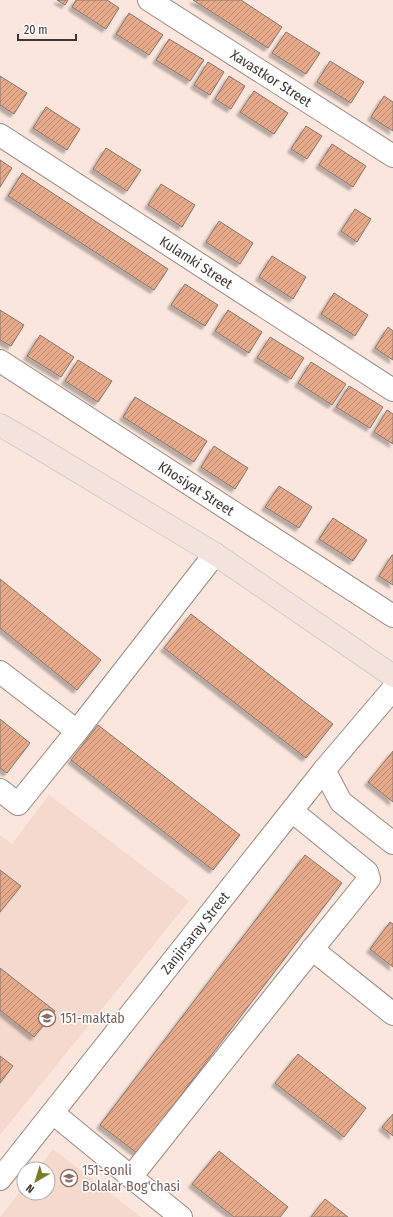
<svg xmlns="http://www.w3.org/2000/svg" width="393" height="1217" font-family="'Fira Sans Condensed',sans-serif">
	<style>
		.built { fill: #f4d9cc }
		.building { fill: url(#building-hatch); stroke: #8a7870; filter: url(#shadow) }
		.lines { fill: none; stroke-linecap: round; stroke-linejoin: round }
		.minor-casing { stroke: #9b8a81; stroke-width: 24 }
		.major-casing { stroke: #d0cfce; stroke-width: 24 }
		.minor { stroke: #fff; stroke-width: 22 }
		.major { stroke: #f4e3dd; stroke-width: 22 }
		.labels { text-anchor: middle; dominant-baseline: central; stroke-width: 3; stroke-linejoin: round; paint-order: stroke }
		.street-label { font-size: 14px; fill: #3d3632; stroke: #fff }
		.education-label { font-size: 14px; fill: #785e54; stroke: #fff; text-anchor: start }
	</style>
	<defs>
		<pattern id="building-hatch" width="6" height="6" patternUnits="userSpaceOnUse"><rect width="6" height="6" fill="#e6a989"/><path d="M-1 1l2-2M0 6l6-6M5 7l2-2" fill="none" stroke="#bc8a71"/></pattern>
		<filter id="shadow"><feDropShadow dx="-3.5" dy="3.5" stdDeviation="1" flood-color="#0004"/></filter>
	</defs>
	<rect width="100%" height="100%" fill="#fae6dd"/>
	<path class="built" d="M49,795L189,901L0,1135V835L12,844Z
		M53,1149L141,1217H0L24,1187V1193H48V1169H38Z"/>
	<path class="building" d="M57,0H68L65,5Z
		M76,0H107L119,8L106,29L72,7Z
		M193,0H241L282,27L268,48Z
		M129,13L163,35L149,55L116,34Z
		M286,32L320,53L306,74L272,53Z
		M169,39L204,60L190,81L156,60Z
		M330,61L364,82L351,103L317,82Z
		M208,62L224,72L210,95L194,85Z
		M0,76L27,93L14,114L0,105Z
		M229,76L245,86L231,109L215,99Z
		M254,91L288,113L274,134L240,112Z
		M384,96L393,102V131L371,117Z
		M46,107L80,129L67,150L33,128Z
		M306,126L322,136L307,159L291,149Z
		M332,144L366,166L353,187L319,165Z
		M106,148L141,170L127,191L93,169Z
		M0,160L12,168L0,187Z
		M22,173L168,269L154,290L8,196Z
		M161,184L195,205L182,227L148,205Z
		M355,209L371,219L357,242L341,231Z
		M219,221L253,243L240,264L206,242Z
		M272,256L306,277L293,299L259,277Z
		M185,284L218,305L205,326L171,305Z
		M334,293L368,315L355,336L321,314Z
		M0,310L24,325L11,346L0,340Z
		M228,310L262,332L249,353L215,331Z
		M388,327L393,331V360L375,348Z
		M40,335L74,357L61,377L27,356Z
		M270,337L304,358L291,379L257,358Z
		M78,360L112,381L98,402L65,381Z
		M311,362L346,384L332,405L298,383Z
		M349,386L383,407L370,428L336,407Z
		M135,397L207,441L194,462L123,417Z
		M387,410L393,414V444L374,432Z
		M214,446L248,468L235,489L201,467Z
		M279,486L312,507L299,528L265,507Z
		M333,518L367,540L353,561L319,539Z
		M392,555H393V585L379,576Z
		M0,579L101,660L77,690L0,628Z
		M191,614L333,724L306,758L164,648Z
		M0,719L30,743L7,773L0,768Z
		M98,725L240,835L213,870L71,760Z
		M393,751V802L368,782Z
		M305,855L342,883L137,1153L100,1125Z
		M0,870L21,886L0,912Z
		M390,922L393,924V967L370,949Z
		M0,968L55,1011L34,1037L0,1010Z
		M298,1054L366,1108L344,1137L275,1083Z
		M0,1056L13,1066L0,1083Z
		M393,1114V1136L382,1127Z
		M219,1151L288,1207L280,1217H234L192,1184Z
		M325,1199L348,1217H311Z"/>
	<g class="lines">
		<g class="minor-casing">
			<g id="minor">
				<path id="s1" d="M149,0L393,156"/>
				<path id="s2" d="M0,135L393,390"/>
				<path id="s3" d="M0,361L393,616"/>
				<path d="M0,672L77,731L215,554"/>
				<path d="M324,770L341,802L393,843"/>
				<path d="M0,790L18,804L77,731"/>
				<path d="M312,949L393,1014"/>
				<path d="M53,1113L131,1177L181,1217"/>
				<path d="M131,1177L302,962L369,879L367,872L292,811"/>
				<path id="s4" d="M0,1179L324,770L393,689"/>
			</g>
		</g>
		<g class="major-casing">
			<path id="major" d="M0,425L26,440L215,554L393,676"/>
		</g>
		<use href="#minor" class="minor"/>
		<use href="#major" class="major"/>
	</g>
	<defs>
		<g id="school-ring" transform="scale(0.9)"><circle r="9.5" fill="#fff" stroke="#8d6e63" stroke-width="1.5"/><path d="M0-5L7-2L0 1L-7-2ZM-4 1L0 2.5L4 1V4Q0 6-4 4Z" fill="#8d6e63"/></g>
	</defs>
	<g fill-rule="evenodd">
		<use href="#school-ring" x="47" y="1018"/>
		<use href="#school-ring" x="69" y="1178"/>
	</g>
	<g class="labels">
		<g class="street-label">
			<text stroke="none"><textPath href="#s1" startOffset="145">Xavastkor Street</textPath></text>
			<text stroke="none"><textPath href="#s2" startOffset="234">Kulamki Street</textPath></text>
			<text stroke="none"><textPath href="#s3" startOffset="234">Khosiyat Street</textPath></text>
			<text stroke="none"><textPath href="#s4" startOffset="314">Zanjirsaray Street</textPath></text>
		</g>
		<g class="education-label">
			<text x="60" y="1018">151-maktab</text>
			<text x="82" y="1170">151-sonli<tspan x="82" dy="16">Bolalar Bog'chasi</tspan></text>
		</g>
	</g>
	<g transform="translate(36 1181) rotate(218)"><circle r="19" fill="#ffffff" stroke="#b1afad"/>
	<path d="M0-3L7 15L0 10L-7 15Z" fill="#757d27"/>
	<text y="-6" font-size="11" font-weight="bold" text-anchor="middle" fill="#3d3632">N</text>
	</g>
	<path d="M18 34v6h58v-6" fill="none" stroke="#3d3632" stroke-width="2"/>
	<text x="24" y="34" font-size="12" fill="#3d3632" stroke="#ffffff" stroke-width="3" paint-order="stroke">20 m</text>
</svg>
